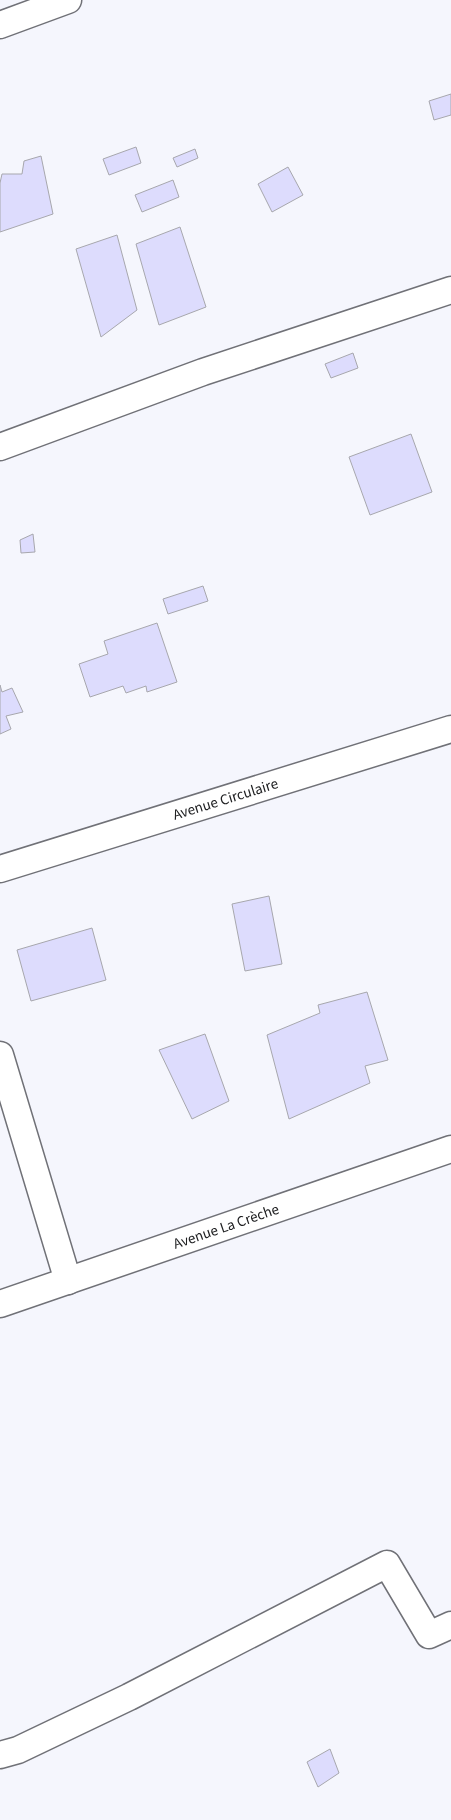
<svg xmlns="http://www.w3.org/2000/svg" width="451" height="1820" font-family="'Source Sans 3',sans-serif">
	<style>
		.building { fill: #dddcfd; stroke: #a7a7ad }
		.lines { fill: none; stroke-linecap: round; stroke-linejoin: round }
		.minor-casing { stroke: #707177; stroke-width: 29 }
		.minor { stroke: #fff; stroke-width: 26 }
		.labels { text-anchor: middle; dominant-baseline: central; stroke-width: 4; stroke-linejoin: round; paint-order: stroke }
		.street-label { font-size: 15px; fill: #202123; stroke: #f5f6fd }
	</style>
	<rect width="100%" height="100%" fill="#f5f6fd"/>
	<path class="building" d="M451,94V115L434,120L429,101Z
		M136,147L141,163L109,175L103,159Z
		M195,149L198,158L177,167L173,158Z
		M41,156L53,214L0,232V183L2,174H22L24,161Z
		M288,167L303,195L272,212L258,184Z
		M173,180L179,197L142,212L135,195Z
		M180,227L206,307L159,325L136,244Z
		M117,235L137,310L101,337L76,249Z
		M353,353L358,368L331,378L325,364Z
		M411,434L432,492L370,515L349,457Z
		M33,534L35,552L21,553L20,540Z
		M203,586L208,601L168,614L163,599Z
		M157,623L177,682L147,692L146,686L126,693L123,686L90,697L79,664L108,654L104,641Z
		M0,685L2,692L12,688L23,712L6,716L11,729L0,734Z
		M269,896L282,964L245,971L232,904Z
		M92,928L106,980L31,1001L17,950Z
		M367,992L388,1060L365,1066L370,1083L289,1119L267,1035L320,1013L318,1005Z
		M205,1034L229,1101L192,1119L159,1050Z
		M330,1749L339,1773L318,1787L307,1762Z"/>
	<g class="lines">
		<g class="minor-casing">
			<g id="minor">
				<path d="M0,25L68,0"/>
				<path d="M0,447L203,372L451,290"/>
				<path id="s1" d="M0,869L451,729"/>
				<path d="M0,1055L68,1281"/>
				<path id="s2" d="M0,1304L451,1149"/>
				<path d="M0,1755L18,1750L129,1697L387,1564L429,1635L451,1625"/>
			</g>
		</g>
		<use href="#minor" class="minor"/>
	</g>
	<g class="labels">
		<g class="street-label">
			<text stroke="none"><textPath href="#s1" startOffset="236">Avenue Circulaire</textPath></text>
			<text stroke="none"><textPath href="#s2" startOffset="239">Avenue La Crèche</textPath></text>
		</g>
	</g>
</svg>
